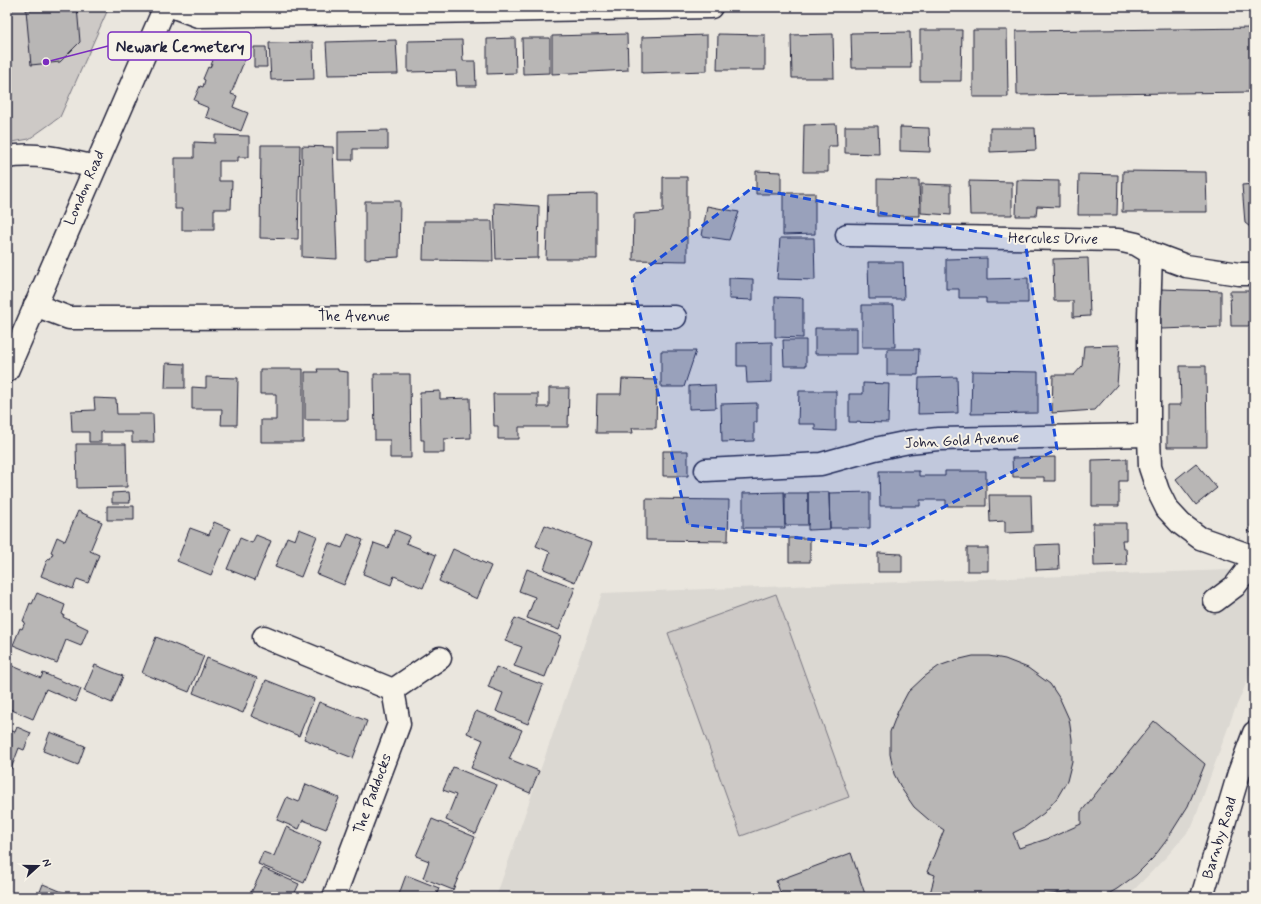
<svg xmlns="http://www.w3.org/2000/svg" width="1261" height="904" font-family="Mynerve,sans-serif">
	<style>
		.built { fill: #dbd8d2 }
		.green { fill: #cdc9c6; stroke: #787680 }
		.building { fill: #b8b6b5; stroke: #22223b }
		.lines { fill: none; stroke-linecap: round; stroke-linejoin: round }
		.minor-casing { stroke: #22223b; stroke-width: 25 }
		.major-casing { stroke: #22223b; stroke-width: 25 }
		.minor { stroke: #f7f3e8; stroke-width: 22 }
		.major { stroke: #f7f3e8; stroke-width: 22 }
		.marked { fill: #1d4ed8; fill-opacity: 0.2; stroke: #1d4ed8; stroke-width: 3; stroke-dasharray: 8 5; stroke-linejoin: round }
		.labels { text-anchor: middle; dominant-baseline: central; stroke-width: 4; stroke-linejoin: round; paint-order: stroke }
		.street-label { font-size: 15px; fill: #22223b; stroke: #f7f3e8 }
		.leader { fill: none; stroke: #7b2cbf; stroke-width: 1.5 }
		.callout-dot { fill: #7b2cbf; stroke: #f7f3e8; stroke-width: 1.5 }
		.callout { fill: #f7f3e8; stroke: #7b2cbf; stroke-width: 1.5 }
		.callout-label { font-size: 16px; text-anchor: middle; font-weight: bold; fill: #22223b }
	</style>
	<rect width="100%" height="100%" fill="#eae6de"/>
	<filter id="ink" filterUnits="userSpaceOnUse"><feTurbulence type="fractalNoise" baseFrequency=".025" numOctaves="2"/><feDisplacementMap in="SourceGraphic" scale="8" xChannelSelector="R" yChannelSelector="G"/><feConvolveMatrix kernelMatrix="1 2 1 2 8 2 1 2 1" color-interpolation-filters="sRGB"/></filter>
	<g filter="url(#ink)">
		<path class="built" d="M1229,570L1252,586L1254,592V665L1233,714L1192,827L1168,855L1127,897H496L602,593Z"/>
		<path class="green" d="M7,7H109L60,117L29,139L7,143Z
			M776,594L849,797L741,836L668,633Z"/>
		<path class="building" d="M60,7H77L80,42L60,62L31,65L26,10Z
			M1254,28V92L1017,95L1016,31Z
			M920,30H962L961,81H920Z
			M973,30H1007L1008,97H973Z
			M910,32L911,68H852L851,33Z
			M627,34L628,70L552,74V36Z
			M718,34L765,35V70H717Z
			M833,34L834,78H792L791,35Z
			M707,35V71L642,73V37Z
			M515,38L516,73L487,74V39Z
			M522,38H550V73L523,74Z
			M396,40L398,74L328,75L326,42Z
			M462,40L463,61H475L476,86H457L456,71L408,72V41Z
			M313,42L314,79L271,80L269,43Z
			M222,44L247,54L231,94L237,96L233,107L248,113L241,131L206,117L209,108L197,103L198,102L194,100L200,86L203,87L205,80L203,79L208,67L210,68L213,60L211,59L216,45L220,47Z
			M254,47H266L267,67H254Z
			M836,124L837,146H828V172H803L804,125Z
			M845,126H878L879,154L845,153Z
			M900,127L929,128L930,152L900,151Z
			M990,128H1035L1036,150L990,152Z
			M388,130V149H353V160H338V131Z
			M215,135L249,136V157H238V161H219V181H232L231,209H214V230H182V209H175V158H194V142L215,143Z
			M261,145H300L298,239L260,238Z
			M302,146L333,147L337,259L302,257Z
			M756,171L781,172V194H756Z
			M1123,171L1206,172L1207,212H1122Z
			M1079,174L1118,175L1117,215H1078Z
			M663,177H687V261L633,260L634,214L663,212Z
			M877,179L919,180L920,216H877Z
			M1017,180L1059,181V207L1037,206L1036,216H1016Z
			M969,181L1012,182V215H970Z
			M921,184L951,185V215L921,213Z
			M1254,184V230L1245,223L1242,185Z
			M783,193H815V234L783,235Z
			M597,194V259H546L548,195Z
			M365,201H400L399,257L365,259Z
			M494,203L539,206L538,258L496,259Z
			M707,206L739,212L729,240L702,236Z
			M424,221H492L493,261L423,260Z
			M780,238H814L815,280L777,279Z
			M987,258V279L1028,278V303H986V298H959V289H946V259Z
			M1088,258L1090,316L1073,317V301H1054L1053,259Z
			M868,262H903L904,299H869Z
			M729,278L753,279V300L729,299Z
			M1160,289L1221,291V327L1161,329Z
			M1230,291H1254V326H1231Z
			M775,297L803,298V338L775,337Z
			M862,305H894L895,347H862Z
			M815,328H857V354H815Z
			M783,340H806V366H784Z
			M772,342V382L747,383L746,366H737V343Z
			M1120,345L1117,385L1095,410L1052,413L1053,375H1074L1082,366L1084,346Z
			M887,349H919L918,375H887Z
			M661,351H696L684,387H661Z
			M166,363L185,364V388H165Z
			M1180,366H1206L1207,447H1167V405H1181Z
			M260,369H303V442H261V420H276V394H260Z
			M317,369H338V371L348,372V420H305V372H318Z
			M972,371L1038,372V413L971,414Z
			M374,374H410L411,458H390V440H375Z
			M206,377L238,378L237,425H221L222,409H192V387L206,388Z
			M957,377L958,413L918,414L919,378Z
			M622,379L657,380L656,428H632L633,433H596L597,394H621Z
			M863,383L889,384L888,423L849,422V394H863Z
			M715,385L716,408L689,409V386Z
			M549,388H569L568,427H519V439H498V426H494L493,394H538V407H549Z
			M440,391V399L470,398L471,438L444,439V453H424V440H421L420,392Z
			M799,391H836V431L815,430V424H798Z
			M94,398L116,399L117,414H153L154,442H132V432H101V442H89V432H72L71,411L95,410Z
			M757,403V422H754V441L722,442L721,404Z
			M76,444H126L127,487L77,488Z
			M663,451H688V476H663Z
			M1055,457V481H1044V477H1013L1012,458Z
			M1127,459V481H1119V506H1092V460Z
			M1196,463L1217,488L1196,505L1176,479Z
			M879,471H919V476H945V471H986V506H946V500H920V506H880Z
			M129,492L130,503H112V493Z
			M784,492L785,528H743V493Z
			M808,492H829L830,529L808,530Z
			M870,492V528H830L829,493Z
			M785,493H808V525H785Z
			M989,495H1031L1032,532L1005,533V521L990,522Z
			M646,499L729,500L728,541L646,540Z
			M107,506H134V520H107Z
			M78,511L102,522L90,551L99,555L88,583L77,579L73,589L41,576L48,558L50,559L53,553L51,552L57,537L65,541Z
			M1254,520V535L1248,531Z
			M214,522L230,529L211,575L177,561L190,528L209,535Z
			M1093,523H1126V540H1122L1123,548H1126L1127,565L1094,566Z
			M545,525L591,543L575,582L544,569L550,552L536,546Z
			M299,529L317,536L301,577L275,567L287,537L295,540Z
			M395,530L410,536L406,543L436,555L423,588L394,576L391,585L363,574L374,543L388,548Z
			M348,534L363,540L344,585L317,574L329,543L342,548Z
			M256,535L271,541L255,580L227,569L240,538L252,543Z
			M789,538H810V562H789Z
			M1058,544L1059,569L1036,570L1035,545Z
			M967,548H988V571H967Z
			M453,549L491,566L477,599L439,581Z
			M878,553L902,554V572H878Z
			M527,569L575,588L559,630L527,618L535,597L519,591Z
			M37,593L65,605L62,614L64,615L63,617L88,629L81,646L66,640L57,663L13,645L20,628L22,629L25,622L23,621L30,603L32,604Z
			M515,618L561,636L545,677L514,666L522,647L505,641Z
			M156,637L204,656L189,692L142,673Z
			M973,656H989L1005,659L1028,668L1050,684L1060,699L1069,719L1072,739V761L1067,781L1057,798L1044,813L1025,827L1013,833L1019,848L1050,838L1081,824V812L1154,721L1205,764L1188,806L1166,841L1153,858L1136,875L1117,889L1103,897H1073L1071,891L1031,897H929L935,875L927,872L944,830L929,820L914,807L903,791L894,774L890,754V732L898,711L908,692L924,677L939,666L956,660Z
			M207,658L257,678L243,713L193,693Z
			M8,664L41,678L43,673L81,689L76,702L46,689L33,719L7,708V668Z
			M95,665L123,676L112,703L84,691Z
			M496,667L543,685L528,724L496,711L503,693L488,687Z
			M266,680L314,699L299,736L251,716Z
			M319,702L367,721L353,758L304,739Z
			M476,711L522,730L509,759L539,771L530,793L471,768L483,740L467,733Z
			M17,727L31,733L24,750L19,748L11,769L7,767V729L15,732Z
			M50,732L85,746L78,765L43,751Z
			M453,767L497,785L476,834L446,820L456,795L443,790Z
			M306,784L339,798L326,829L303,820L299,829L277,820L287,797L299,802Z
			M432,819L475,837L453,890L423,878L429,861L416,856Z
			M286,827L321,842L304,883L258,864L263,852L274,856Z
			M851,853L866,897H782L776,881Z
			M263,868L299,884L293,897H249Z
			M406,875L439,888L436,897H398Z
			M43,884L72,896V897H38Z"/>
		<g class="lines">
			<g class="minor-casing">
				<path id="minor" d="M174,7L198,16L711,7
					M7,157C37,152 66,160 95,167
					M847,235L1118,240L1136,244L1151,253L1186,266L1239,274H1254
					M1151,253L1149,317V435L1150,467L1158,491L1167,509L1181,524L1200,538L1254,557
					M35,305L69,318L675,317
					M706,470L821,464L875,449L909,442L938,439L1149,435
					M1215,601L1235,586L1254,561
					M264,637L393,690
					M334,897L399,724L393,690L440,658
					M1202,897L1239,773L1254,733"/>
			</g>
			<g class="major-casing">
				<path id="major" d="M7,371L165,7"/>
			</g>
			<use href="#minor" class="minor"/>
			<use href="#major" class="major"/>
		</g>
	</g>
	<path class="marked" d="M752,188L1025,241L1057,449L868,546L688,525L632,279Z"/>
	<g class="labels">
		<g class="street-label">
			<text transform="translate(85 188) rotate(-67)">London Road</text>
			<text transform="translate(1053 239) rotate(1)">Hercules Drive</text>
			<text x="354" y="317">The Avenue</text>
			<text transform="translate(962 441) rotate(-3)">John Gold Avenue</text>
			<text transform="translate(373 794) rotate(-70)">The Paddocks</text>
			<text transform="translate(1220 838) rotate(-73)">Barnby Road</text>
		</g>
	</g>
	<path class="leader" d="M46 62L108 46"/>
	<circle class="callout-dot" cx="46" cy="62" r="4"/>
	<rect class="callout" x="108" y="32" width="143" height="28" rx="4"/>
	<g class="callout-label">
		<text x="180" y="52">Newark Cemetery</text>
	</g>
	<rect width="1261" height="904" fill="none" stroke="#f7f3e8" stroke-width="24"/>
	<rect x="12" y="12" width="1237" height="880" fill="none" stroke="#22223b" stroke-width="1.5" filter="url(#ink)"/>
	<g transform="translate(38 866) rotate(69)" stroke="#f7f3e8" stroke-width="3" paint-order="stroke">
	<path d="M0-3L7 15L0 10L-7 15Z" fill="#22223b"/>
	<text y="-6" font-size="11" font-weight="bold" text-anchor="middle" fill="#22223b">N</text>
	</g>
</svg>
